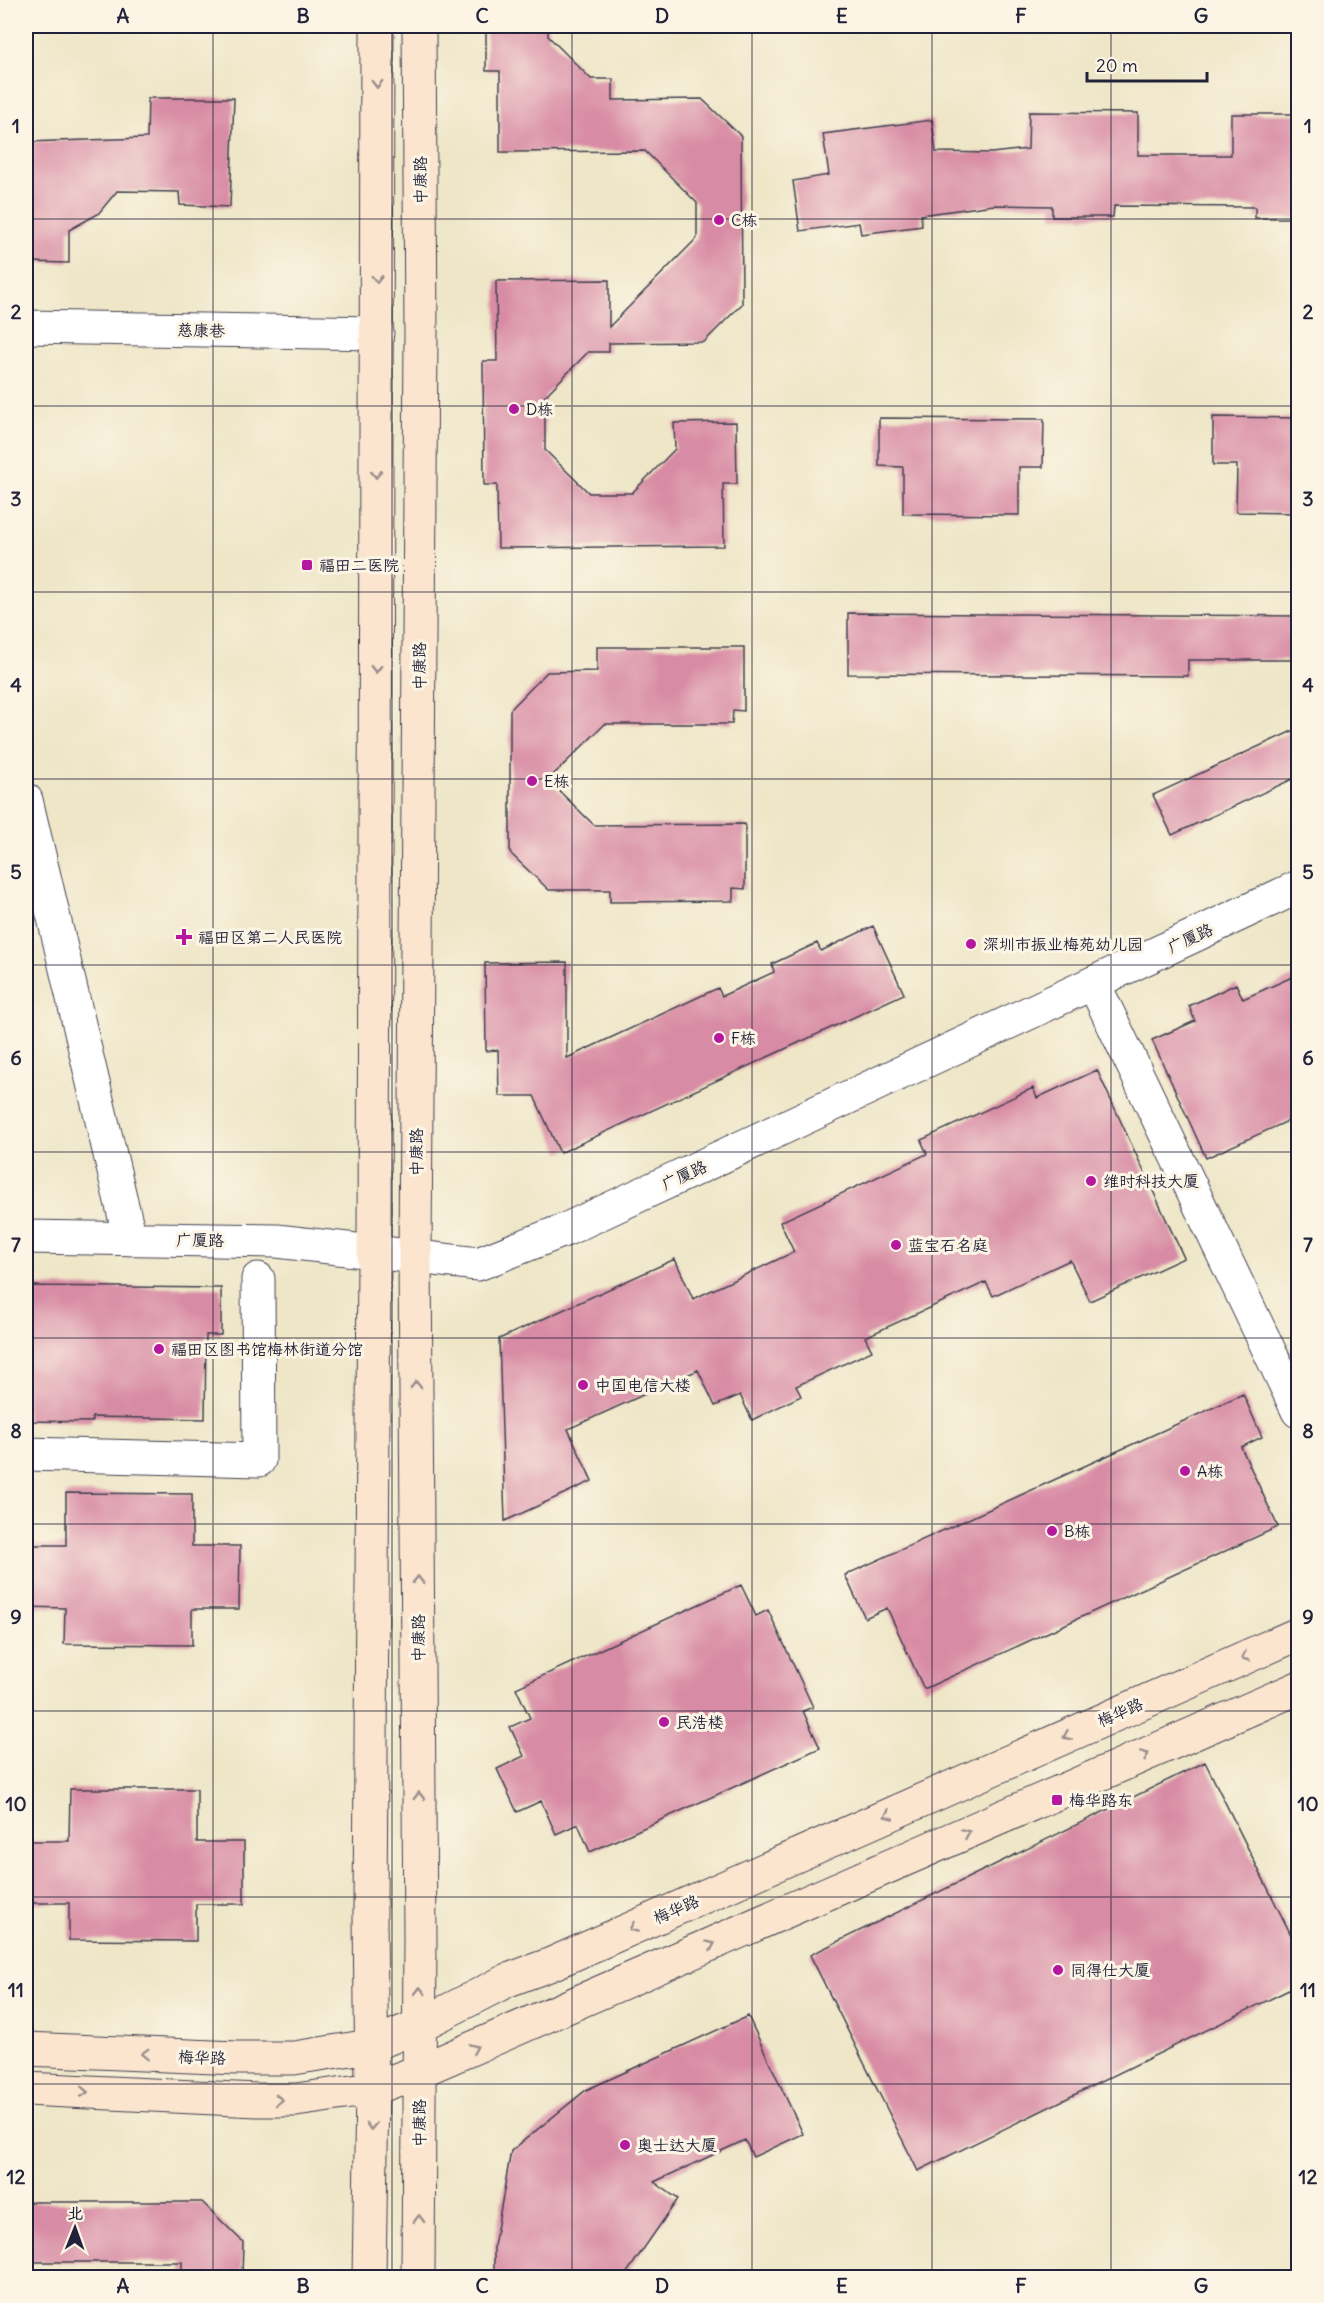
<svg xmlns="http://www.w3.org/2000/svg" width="1324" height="2303" font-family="Delius,'LXGW WenKai TC',sans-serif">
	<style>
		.building { fill: #d88ba4 }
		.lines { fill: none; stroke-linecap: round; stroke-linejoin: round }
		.minor-casing { stroke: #413f50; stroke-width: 35 }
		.secondary-casing { stroke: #413f50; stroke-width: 35 }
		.minor { stroke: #fff; stroke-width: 33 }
		.secondary { stroke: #fbe5cf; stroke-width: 33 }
		.oneway { stroke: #998d8c }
		.grid { fill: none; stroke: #22223b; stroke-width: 1.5; stroke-opacity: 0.55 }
		.poi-dot { fill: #b5179e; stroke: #fcf5e5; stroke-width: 2 }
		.labels { text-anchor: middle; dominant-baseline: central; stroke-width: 6; stroke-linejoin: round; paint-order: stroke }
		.street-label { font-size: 16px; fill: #22223b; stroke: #fcf5e5 }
		.poi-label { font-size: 16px; fill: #22223b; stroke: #fcf5e5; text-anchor: start }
		.neatline { fill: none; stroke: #22223b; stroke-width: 2 }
		.grid-label { font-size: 20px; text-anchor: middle; font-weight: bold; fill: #22223b }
	</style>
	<rect width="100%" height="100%" fill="#fcf5e5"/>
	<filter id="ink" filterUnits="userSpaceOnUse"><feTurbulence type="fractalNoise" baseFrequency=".0167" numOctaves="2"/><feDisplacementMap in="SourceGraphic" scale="12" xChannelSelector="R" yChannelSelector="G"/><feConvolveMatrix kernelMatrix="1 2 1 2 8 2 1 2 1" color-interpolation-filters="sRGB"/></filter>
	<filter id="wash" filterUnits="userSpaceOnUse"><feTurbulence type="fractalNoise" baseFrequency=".008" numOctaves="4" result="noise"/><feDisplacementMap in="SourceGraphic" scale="24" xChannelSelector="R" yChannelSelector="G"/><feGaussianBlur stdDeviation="1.35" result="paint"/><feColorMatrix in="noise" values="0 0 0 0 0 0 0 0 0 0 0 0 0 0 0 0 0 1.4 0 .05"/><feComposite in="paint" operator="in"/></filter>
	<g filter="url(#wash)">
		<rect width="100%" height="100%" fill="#eee6c7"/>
		<g id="blocks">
			<path class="building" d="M486,26H548V36L591,79H613V100L702,99L741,136L742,304L704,342L609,343V352H588L545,396V450L589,493H632L675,449L674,423L736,422L737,484H723L724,546L498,548L497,485H484L483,361H497L496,281L609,280V327L697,238V203L645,151L500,152V71H486Z
				M148,98H234L230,207L180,205L179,192L117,191L98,214L69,230V263L26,262V142L147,138Z
				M1029,112L1138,113V155H1231V114H1299V218H1255V207L1114,206L1113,217H1052V206L994,205L921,215L922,226L861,234L859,223L800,231L793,181L829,175L823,134L932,120L936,152L991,153L1028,149Z
				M1213,417L1299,418V513L1236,512L1237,465H1213Z
				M879,418L1044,419L1043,467H1019V515L903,514V467L879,466Z
				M848,613L1299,616V660H1188V676L848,674Z
				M597,647H744V711L733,710L732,724H605L548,780L594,825L745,824V889L733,888V901L610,902V890H549L510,853V710L547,672L597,671Z
				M1299,728V776L1172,835L1153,795Z
				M873,926L904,994L560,1153L534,1096H499L498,1050L486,1051L485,963L567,962V1058L718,988L722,996L774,972L772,964L817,943L821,951Z
				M1299,974V1116L1206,1158L1152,1040L1195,1021L1189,1006L1236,984L1243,999Z
				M1097,1070L1184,1258L1090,1301L1070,1260L993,1296L986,1282L865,1337L872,1351L796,1386L801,1396L752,1420L740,1395L715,1406L698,1370L568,1429L592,1481L505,1521L499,1339L675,1259L693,1299L794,1252L780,1222L927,1154L921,1140L1033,1088L1037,1098Z
				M26,1286L221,1288V1335H206L205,1419L92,1417V1422L26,1421Z
				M1243,1394L1262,1437L1241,1447L1278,1527L924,1689L887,1608L865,1618L845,1575Z
				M66,1493L192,1494V1546H240L239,1609H192V1645L64,1644L65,1608L26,1607V1545H66Z
				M741,1585L756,1616L768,1610L813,1707L803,1711L820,1748L590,1852L578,1824L556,1834L541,1801L517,1812L497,1769L524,1756L510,1727L530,1718L516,1688Z
				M1205,1762L1299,1951V1985L918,2171L810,1955Z
				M70,1789H197V1842H244V1904H196V1941L69,1940V1903H26V1841H69Z
				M748,2016L803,2134L753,2157L745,2140L654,2182L678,2199L624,2277H494V2246L511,2151L586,2090Z
				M26,2202H202L243,2242L242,2277H182V2262H26Z"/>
		</g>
	</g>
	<g filter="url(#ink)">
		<use href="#blocks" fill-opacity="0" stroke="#413f50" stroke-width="1.5"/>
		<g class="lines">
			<g class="minor-casing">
				<path id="minor" d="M26,327L377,333
					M26,800L130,1239
					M1094,984L1298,1411
					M26,1237L277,1241L478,1264L567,1229L1298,887
					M26,1454L259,1460L258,1279"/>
			</g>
			<g class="secondary-casing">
				<path id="secondary" d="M26,2049L237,2058H294L370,2046L420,2025L508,1980L549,1965L1298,1634
					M26,2089L257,2100H296L372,2089L420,2071L1298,1688
					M369,2278L372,2089L370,1917L374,1251L377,26
					M418,2278L420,1936L415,1257L421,332L419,26"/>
			</g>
			<use href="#minor" class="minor"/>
			<use href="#secondary" class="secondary"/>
		</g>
		<defs><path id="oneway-chevron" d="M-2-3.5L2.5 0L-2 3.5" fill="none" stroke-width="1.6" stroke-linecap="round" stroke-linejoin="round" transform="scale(1.5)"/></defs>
		<g class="oneway">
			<use href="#oneway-chevron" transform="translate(377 84) rotate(90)"/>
			<use href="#oneway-chevron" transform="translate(377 279) rotate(90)"/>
			<use href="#oneway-chevron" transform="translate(376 474) rotate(90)"/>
			<use href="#oneway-chevron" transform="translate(376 669) rotate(90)"/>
			<use href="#oneway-chevron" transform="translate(416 1385) rotate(-90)"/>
			<use href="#oneway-chevron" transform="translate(418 1580) rotate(-90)"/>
			<use href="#oneway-chevron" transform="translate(1245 1657) rotate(156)"/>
			<use href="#oneway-chevron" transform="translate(1067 1736) rotate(156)"/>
			<use href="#oneway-chevron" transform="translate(1145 1755) rotate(-24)"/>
			<use href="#oneway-chevron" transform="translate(419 1796) rotate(-90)"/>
			<use href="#oneway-chevron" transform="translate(888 1815) rotate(156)"/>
			<use href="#oneway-chevron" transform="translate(966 1833) rotate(-24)"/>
			<use href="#oneway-chevron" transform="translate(633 1928) rotate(156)"/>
			<use href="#oneway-chevron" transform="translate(711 1945) rotate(-24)"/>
			<use href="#oneway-chevron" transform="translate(420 1991) rotate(-90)"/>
			<use href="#oneway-chevron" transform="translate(474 2048) rotate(-23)"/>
			<use href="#oneway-chevron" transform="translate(145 2054) rotate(-178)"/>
			<use href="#oneway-chevron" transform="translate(84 2092) rotate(3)"/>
			<use href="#oneway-chevron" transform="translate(279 2100) rotate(-1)"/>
			<use href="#oneway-chevron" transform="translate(371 2126) rotate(92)"/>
			<use href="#oneway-chevron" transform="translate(419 2219) rotate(-89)"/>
		</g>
	</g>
	<path class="grid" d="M213,26V2278M392,26V2278M572,26V2278M752,26V2278M932,26V2278M1111,26V2278M26,219H1298M26,406H1298M26,592H1298M26,779H1298M26,965H1298M26,1152H1298M26,1338H1298M26,1524H1298M26,1711H1298M26,1897H1298M26,2084H1298"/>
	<g class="poi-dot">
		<circle cx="719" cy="220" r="6"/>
		<circle cx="514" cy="409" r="6"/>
		<rect x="301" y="559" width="12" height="12" rx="3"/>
		<circle cx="532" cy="781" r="6"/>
		<path d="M181 928h6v6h6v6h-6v6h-6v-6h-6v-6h6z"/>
		<circle cx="971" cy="944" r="6"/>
		<circle cx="719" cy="1038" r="6"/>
		<circle cx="1091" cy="1181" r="6"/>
		<circle cx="896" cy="1245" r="6"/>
		<circle cx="159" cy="1349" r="6"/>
		<circle cx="583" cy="1385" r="6"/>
		<circle cx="1185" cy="1471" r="6"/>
		<circle cx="1052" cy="1531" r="6"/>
		<circle cx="664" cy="1722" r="6"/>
		<rect x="1051" y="1794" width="12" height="12" rx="3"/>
		<circle cx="1058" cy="1970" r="6"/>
		<circle cx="625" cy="2145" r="6"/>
	</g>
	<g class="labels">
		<g class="street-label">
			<text transform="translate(420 180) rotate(-90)">中康路</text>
			<text transform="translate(201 330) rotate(1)">慈康巷</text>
			<text transform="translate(419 666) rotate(-90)">中康路</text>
			<text transform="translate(1190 938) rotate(-25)">广厦路</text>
			<text transform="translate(416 1152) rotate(-90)">中康路</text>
			<text transform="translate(684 1175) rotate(-25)">广厦路</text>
			<text x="200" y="1240">广厦路</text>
			<text transform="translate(418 1638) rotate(-90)">中康路</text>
			<text transform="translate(1120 1712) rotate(-24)">梅华路</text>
			<text transform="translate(676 1909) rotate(-24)">梅华路</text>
			<text transform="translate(202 2057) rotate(2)">梅华路</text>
			<text transform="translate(419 2123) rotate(-90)">中康路</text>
		</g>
		<g class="poi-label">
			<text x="731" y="220">C栋</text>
			<text x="526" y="409">D栋</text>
			<text x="319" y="565">福田二医院</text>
			<text x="544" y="781">E栋</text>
			<text x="198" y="937">福田区第二人民医院</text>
			<text x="983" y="944">深圳市振业梅苑幼儿园</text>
			<text x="731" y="1038">F栋</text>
			<text x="1103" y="1181">维时科技大厦</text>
			<text x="908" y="1245">蓝宝石名庭</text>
			<text x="171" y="1349">福田区图书馆梅林街道分馆</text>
			<text x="595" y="1385">中国电信大楼</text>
			<text x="1197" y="1471">A栋</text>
			<text x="1064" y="1531">B栋</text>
			<text x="676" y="1722">民浩楼</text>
			<text x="1069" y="1800">梅华路东</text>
			<text x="1070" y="1970">同得仕大厦</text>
			<text x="637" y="2145">奥士达大厦</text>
		</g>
	</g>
	<rect width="1324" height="2303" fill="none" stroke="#fcf5e5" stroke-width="66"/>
	<g transform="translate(75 2228) rotate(1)" stroke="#fcf5e5" stroke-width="4.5" paint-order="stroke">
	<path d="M0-4.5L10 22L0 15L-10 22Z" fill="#22223b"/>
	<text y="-9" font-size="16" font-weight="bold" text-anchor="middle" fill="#22223b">北</text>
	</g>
	<path d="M1087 72v9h120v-9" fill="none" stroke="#22223b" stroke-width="3"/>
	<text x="1096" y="72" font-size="18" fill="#22223b" stroke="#fcf5e5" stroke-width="4.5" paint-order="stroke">20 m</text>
	<rect x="33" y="33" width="1258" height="2237" class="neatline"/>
	<g class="grid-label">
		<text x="123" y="23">A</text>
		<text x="303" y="23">B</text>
		<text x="482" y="23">C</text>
		<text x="662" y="23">D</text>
		<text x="842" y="23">E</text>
		<text x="1021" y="23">F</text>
		<text x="1201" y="23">G</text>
		<text x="16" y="133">1</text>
		<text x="1308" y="133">1</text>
		<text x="16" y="319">2</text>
		<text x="1308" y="319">2</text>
		<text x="16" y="506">3</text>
		<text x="1308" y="506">3</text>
		<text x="16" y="692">4</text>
		<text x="1308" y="692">4</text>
		<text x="16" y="879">5</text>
		<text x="1308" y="879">5</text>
		<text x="16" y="1065">6</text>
		<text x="1308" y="1065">6</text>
		<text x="16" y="1252">7</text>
		<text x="1308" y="1252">7</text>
		<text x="16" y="1438">8</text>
		<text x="1308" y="1438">8</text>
		<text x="16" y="1624">9</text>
		<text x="1308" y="1624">9</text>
		<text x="16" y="1811">10</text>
		<text x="1308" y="1811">10</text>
		<text x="16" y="1997">11</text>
		<text x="1308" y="1997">11</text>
		<text x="16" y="2184">12</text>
		<text x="1308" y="2184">12</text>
		<text x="123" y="2293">A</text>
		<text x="303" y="2293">B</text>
		<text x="482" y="2293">C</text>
		<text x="662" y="2293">D</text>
		<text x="842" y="2293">E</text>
		<text x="1021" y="2293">F</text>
		<text x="1201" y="2293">G</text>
	</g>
</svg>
